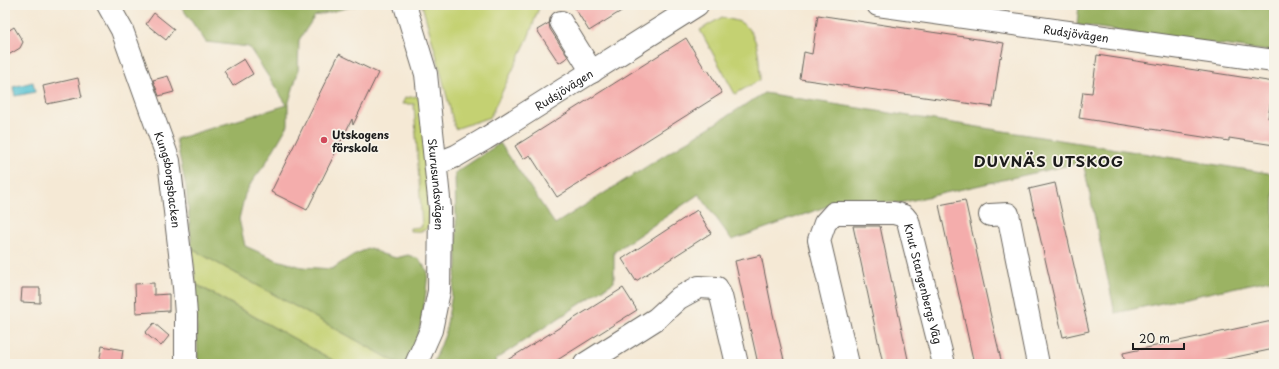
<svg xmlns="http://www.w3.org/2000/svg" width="1279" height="369" font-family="'Playpen Sans',sans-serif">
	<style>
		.green { fill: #c4d172; stroke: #707647 }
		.forest { fill: #9bb364; stroke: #5c6840 }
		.water { fill: #5ac4d4; stroke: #3b7078 }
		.building { fill: #f4adac }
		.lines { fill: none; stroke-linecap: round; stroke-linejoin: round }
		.minor-casing { stroke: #68645d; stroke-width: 24 }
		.minor { stroke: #fff; stroke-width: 22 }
		.poi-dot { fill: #d1495b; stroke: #f7f3e8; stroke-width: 1.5 }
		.labels { text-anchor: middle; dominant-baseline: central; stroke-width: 3.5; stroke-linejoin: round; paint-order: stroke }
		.street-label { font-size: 11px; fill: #1c1c1c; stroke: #f7f3e8 }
		.poi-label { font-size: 11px; font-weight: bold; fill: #1c1c1c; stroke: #f7f3e8; text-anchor: start }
		.district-label { font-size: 15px; font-weight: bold; letter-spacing: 1px; fill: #1c1c1c; stroke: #f7f3e8 }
	</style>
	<rect width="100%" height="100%" fill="#f7f3e8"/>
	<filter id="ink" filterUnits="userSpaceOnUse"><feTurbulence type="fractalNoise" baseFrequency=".025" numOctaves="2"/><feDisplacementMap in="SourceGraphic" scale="8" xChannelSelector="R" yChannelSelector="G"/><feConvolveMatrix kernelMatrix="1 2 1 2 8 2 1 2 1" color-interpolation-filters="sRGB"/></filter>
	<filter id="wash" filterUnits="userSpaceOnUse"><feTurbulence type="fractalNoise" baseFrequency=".012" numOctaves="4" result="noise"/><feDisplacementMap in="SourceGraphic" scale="16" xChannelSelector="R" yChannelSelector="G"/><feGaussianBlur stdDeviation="0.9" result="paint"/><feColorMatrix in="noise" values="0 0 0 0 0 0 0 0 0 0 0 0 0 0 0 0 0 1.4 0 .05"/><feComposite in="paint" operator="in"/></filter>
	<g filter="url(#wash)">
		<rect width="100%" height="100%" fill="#f5e9d5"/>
		<path class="green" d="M422,5H540L528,38L490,117L455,129L438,61Z
			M722,17C727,19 735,20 740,22C760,34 759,59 760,80L735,94L700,30Z
			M417,96L423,106L430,166V224C425,233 420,231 410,231V228L422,227L414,104H402L405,98Z
			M192,249L399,364H340L196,284Z"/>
		<path class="forest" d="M180,5H358L315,16L299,40L298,72L288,105V125L264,166L253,180L245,194L239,219L245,246L277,260L302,267L332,269L353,255L370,248L382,254L396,258L408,255L419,259L428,272C425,301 422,339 405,364H399L192,249L186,187L176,139L287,105L249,47L206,42Z
			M1079,5H1274V52L1077,25Z
			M764,93L1274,174V279L1115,313L1083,162L900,203L845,200L732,240L699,194L614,252V282L496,359L497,364H433L445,335L457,265L455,173L500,143L555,224Z
			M195,284L340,364H198Z"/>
		<path class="water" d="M33,82L35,92L15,96L13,87Z"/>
		<g id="blocks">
			<path class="building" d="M573,5H631L589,31Z
				M154,13L174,29L166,40L146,24Z
				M818,15L1004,43L1001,58L1000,57L993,107L800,79L804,52L812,54Z
				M549,23L550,29L568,57L559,63L537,30Z
				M14,27L23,42L20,48L5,57V33Z
				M686,38L706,71L708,70L722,93L557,197L530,155L523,159L515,146Z
				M339,54L378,73L353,125L352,119L307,210L271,192Z
				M1097,55L1274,82L1268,118L1274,119V145L1229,138V141L1079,118L1083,92L1092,93Z
				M244,59L253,74L233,86L224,71Z
				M168,76L174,92L159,96L153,80Z
				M78,78L82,97L47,104L43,86Z
				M1055,183L1089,331L1063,337L1029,189Z
				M965,200L991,317L1002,364H974L952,264L939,205Z
				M697,210L711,233L636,281L622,259Z
				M853,226H880L909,364H883Z
				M761,255L773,314L785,364H758L735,261Z
				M154,283V295L169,294V311L136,313L135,284Z
				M22,288H40V303L21,302Z
				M623,288L637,310L551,364H501Z
				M1272,321L1274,331V349L1203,364H1125L1123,353Z
				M154,323L169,336L161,346L145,333Z
				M102,346L123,350L121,364H99Z"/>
		</g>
	</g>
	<g filter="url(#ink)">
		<use href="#blocks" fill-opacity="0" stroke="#68645d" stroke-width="1"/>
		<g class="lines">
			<g class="minor-casing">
				<g id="minor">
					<path id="s1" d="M108,5L122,30L169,161L184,287L186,315V364"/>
					<path id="s2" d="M405,5L426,74L440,208L439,291L431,330L416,364"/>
					<path id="s3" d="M878,5L1274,61"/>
					<path d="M561,22L592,72"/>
					<path id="s4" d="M436,164L456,156L485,139L697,5"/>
					<path d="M990,215L1008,214L1038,364"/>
					<path d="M585,364L656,319L679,298L699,287L717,288L721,296L737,364"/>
					<path id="s5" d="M848,364L819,240L825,223L834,213H894L904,216L908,221L944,364"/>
				</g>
			</g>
			<use href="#minor" class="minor"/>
		</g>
	</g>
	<circle class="poi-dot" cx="324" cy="140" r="4"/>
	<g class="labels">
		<g class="street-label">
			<text stroke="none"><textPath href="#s3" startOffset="200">Rudsjövägen</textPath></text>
			<text stroke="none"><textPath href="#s4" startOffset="148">Rudsjövägen</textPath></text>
			<text stroke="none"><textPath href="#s1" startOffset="186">Kungsborgsbacken</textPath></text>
			<text stroke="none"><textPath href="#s2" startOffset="183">Skurusundsvägen</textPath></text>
			<text stroke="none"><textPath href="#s5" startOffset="300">Knut Stangenbergs Väg</textPath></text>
		</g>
		<g class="poi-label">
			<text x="332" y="134">Utskogens<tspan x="332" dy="13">förskola</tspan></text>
		</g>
		<g class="district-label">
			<text x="1049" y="160">DUVNÄS UTSKOG</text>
		</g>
	</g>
	<rect width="1279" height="369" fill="none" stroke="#f7f3e8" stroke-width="20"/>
	<path d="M1133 343v6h51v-6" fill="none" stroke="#1c1c1c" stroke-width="2"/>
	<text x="1139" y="343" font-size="12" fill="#1c1c1c" stroke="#f7f3e8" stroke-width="3" paint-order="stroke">20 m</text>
</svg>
